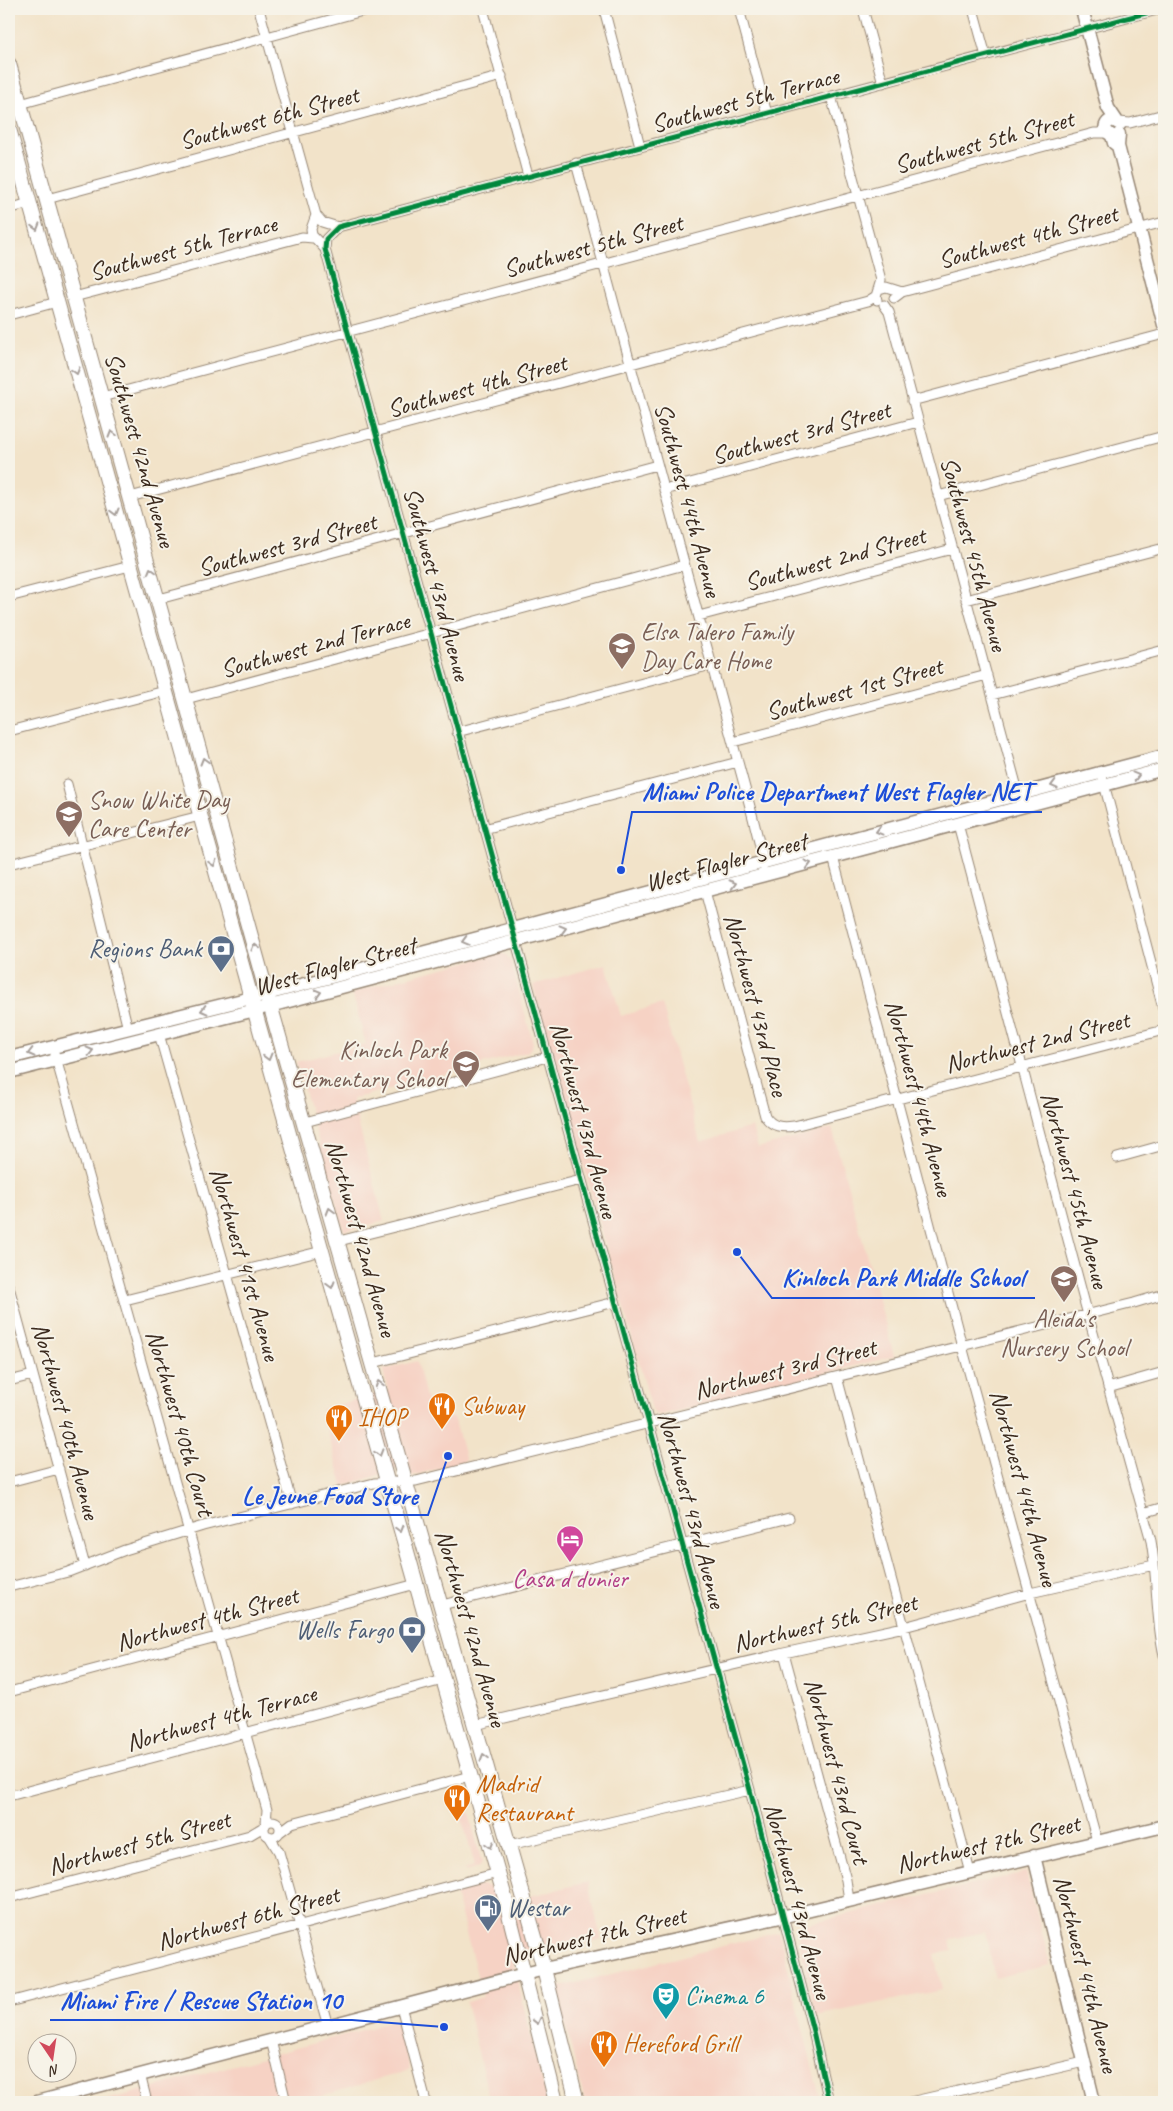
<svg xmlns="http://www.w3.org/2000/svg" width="1173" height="2111" font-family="Caveat,sans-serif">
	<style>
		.built { fill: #f6d2c4 }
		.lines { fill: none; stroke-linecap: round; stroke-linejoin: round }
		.street-casing { stroke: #968674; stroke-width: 11 }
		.secondary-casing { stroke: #968674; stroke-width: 15 }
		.primary-casing { stroke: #968674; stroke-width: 16 }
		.street { stroke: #fff; stroke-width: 9 }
		.secondary { stroke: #fff; stroke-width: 12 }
		.primary { stroke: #fff; stroke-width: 14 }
		.cycleway-casing { stroke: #f7f3e8; stroke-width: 8 }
		.cycleway { stroke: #00873e; stroke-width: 5 }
		.oneway { stroke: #a79f9a }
		.labels { text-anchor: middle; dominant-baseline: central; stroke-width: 4; stroke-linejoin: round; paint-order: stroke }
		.street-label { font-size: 25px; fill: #3b2a1e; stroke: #f7f3e8 }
		.education-label { font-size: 25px; fill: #785e54; stroke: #f7f3e8; text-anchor: start }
		.service-label { font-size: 25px; fill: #4e5e75; stroke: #f7f3e8; text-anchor: end }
		.food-label { font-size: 25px; fill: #c56008; stroke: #f7f3e8; text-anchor: start }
		.hotel-label { font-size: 25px; fill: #b23c85; stroke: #f7f3e8 }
		.culture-label { font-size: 25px; fill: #0d838f; stroke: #f7f3e8; text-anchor: start }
		.leader { fill: none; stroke: #1d4ed8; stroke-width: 2 }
		.callout-dot { fill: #1d4ed8; stroke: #f7f3e8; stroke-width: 2 }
		.callout-label { font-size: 26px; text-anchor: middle; font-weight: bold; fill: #1d4ed8; stroke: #f7f3e8; stroke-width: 4; stroke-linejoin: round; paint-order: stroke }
	</style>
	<rect width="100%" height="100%" fill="#f7f3e8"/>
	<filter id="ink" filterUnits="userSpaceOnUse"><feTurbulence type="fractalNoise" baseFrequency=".02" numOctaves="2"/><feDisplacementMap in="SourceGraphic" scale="10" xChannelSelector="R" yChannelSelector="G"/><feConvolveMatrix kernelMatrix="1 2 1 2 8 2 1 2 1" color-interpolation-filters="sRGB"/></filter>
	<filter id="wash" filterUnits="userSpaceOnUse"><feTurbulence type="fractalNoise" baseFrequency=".0096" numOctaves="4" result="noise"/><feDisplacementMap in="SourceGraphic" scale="20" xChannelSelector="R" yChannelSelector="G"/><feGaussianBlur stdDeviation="1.12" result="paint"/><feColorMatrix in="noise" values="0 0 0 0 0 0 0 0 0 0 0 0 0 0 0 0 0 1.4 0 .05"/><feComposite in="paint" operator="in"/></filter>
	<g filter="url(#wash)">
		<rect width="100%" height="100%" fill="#f2e3c9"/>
		<path class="built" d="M500,953L506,955L511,962L533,1043L531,1048L527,1052L352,1099L384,1221L344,1231L296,1062L366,1044L352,992Z
			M606,964L621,1016L662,1004L700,1142L752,1127L758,1148L832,1128L894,1356L661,1415L655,1414L652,1409L533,985Z
			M417,1361L432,1421L454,1417L466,1461L412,1476L408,1466L343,1486L321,1409L388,1391L383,1370Z
			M467,1805L482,1863L480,1867L465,1871V1869L475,1866L459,1808Z
			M1026,1872L1050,1965L995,1978L985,1932L950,1939L952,1951L934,1954L942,1990L816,2016L797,1930L802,1925Z
			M588,1882L601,1939L513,1962L547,2102H490L466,2002L483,1997L455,1892L483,1885L490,1887L495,1893L498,1904Z
			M779,1932L821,2102H585L556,1988Z
			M391,2022L397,2024L401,2028L410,2070L302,2102H100Z"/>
	</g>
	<g filter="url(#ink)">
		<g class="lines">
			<g class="street-casing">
				<path id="street" d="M259,9L316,215L322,222L338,227
					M483,9L528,176
					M604,9L640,146
					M739,9L767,114
					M863,9L883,83
					M973,9L986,56
					M831,96L881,280L876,296L877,300
					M20,104L370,9
					M1119,122L1130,123L1164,114
					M576,163L752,814L764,862L763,866
					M47,199L502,76
					M9,209L29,203
					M316,215L311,229L312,235L325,249
					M879,289L886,287L902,292
					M74,297L302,237L313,238
					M894,298L902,292L1164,222
					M884,305L889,312L1020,799
					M9,315L57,302
					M102,397L1094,133H1107
					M912,401L1164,334
					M664,490L918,422
					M938,496L1164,436
					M130,497L868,301L876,296
					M9,597L130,566
					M159,599L657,465
					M966,600L1164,548
					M699,616L952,549
					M992,695L1164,650
					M186,699L684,565
					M9,731L165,691
					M457,732L711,665
					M733,742L987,675
					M1103,780L1164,1012
					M67,784L128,1029
					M958,824L1085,1304L1151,1541C1158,1579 1155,1617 1164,1655
					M484,829L738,762
					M833,857L962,1346L1097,1841
					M9,864L200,816
					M705,891L765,1116C772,1127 782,1128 794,1126L1164,1030
					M159,1034L292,1504
					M55,1055L267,1810L266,1823
					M305,1122L547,1057
					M1117,1158L1164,1145
					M339,1241L581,1180
					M9,1287L85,1566
					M125,1300L322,1251
					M373,1363L615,1302
					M837,1377L970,1872
					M9,1381L33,1375
					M1108,1388L1164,1372
					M9,1482L59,1469
					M1143,1513L1164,1507
					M9,1587L68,1572L125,1550L203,1526L374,1483L416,1481L1134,1303L1164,1294
					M442,1605L789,1518
					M784,1653L846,1880L849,1900
					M9,1692L416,1584
					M475,1725L784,1653L904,1627L1030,1593L1154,1565
					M9,1796L443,1680
					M264 1829a8 8 0 1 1 16 0a8 8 0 1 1-16 0Z
					M280,1832L292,1823L470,1776
					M269,1836L279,1852L328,2026
					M509,1845L750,1790
					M9,1898L250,1835L265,1826
					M9,2002L498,1873
					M401,2006L426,2102
					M271,2040L286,2102
					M140,2074L147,2102
					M829,2102L813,2031L750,1790L325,249L326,239L338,227L1161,9
					M910,2102L1084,2062"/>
			</g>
			<g class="secondary-casing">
				<path id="secondary" d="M1082,9L1108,108L1116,120
					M1119,134L1118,146L1164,325
					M1118,146L1114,143L1112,136L1106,131C1104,126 1107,121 1113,120L1120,124
					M9,1058L267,994L1164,756
					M9,1072L255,1010L1164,769
					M1034,1856L1094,2102
					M37,2102L544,1969L794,1914L1164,1826"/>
			</g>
			<g class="primary-casing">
				<path id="primary" d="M9,64L267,994L544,1969L577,2102
					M9,129L303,1184L505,1898L556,2102"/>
			</g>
			<use href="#street" class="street"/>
			<use href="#secondary" class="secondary"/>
			<use href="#primary" class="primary"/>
			<g class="cycleway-casing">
				<path id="cycleway" d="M829,2102L813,2031L750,1790L325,249L326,239L338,227L1161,9"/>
			</g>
			<use href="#cycleway" class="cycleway"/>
		</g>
		<defs><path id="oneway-chevron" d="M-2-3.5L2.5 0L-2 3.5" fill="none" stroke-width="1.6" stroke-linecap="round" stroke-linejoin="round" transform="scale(1.25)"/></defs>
		<g class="oneway">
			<use href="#oneway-chevron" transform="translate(36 227) rotate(74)"/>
			<use href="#oneway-chevron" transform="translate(76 371) rotate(74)"/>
			<use href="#oneway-chevron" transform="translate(112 434) rotate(-106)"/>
			<use href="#oneway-chevron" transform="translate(115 512) rotate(75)"/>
			<use href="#oneway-chevron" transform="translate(151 571) rotate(-106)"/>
			<use href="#oneway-chevron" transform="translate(204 761) rotate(-106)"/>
			<use href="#oneway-chevron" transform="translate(1136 776) rotate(-15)"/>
			<use href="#oneway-chevron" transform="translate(1054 785) rotate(165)"/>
			<use href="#oneway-chevron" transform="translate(879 831) rotate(165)"/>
			<use href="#oneway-chevron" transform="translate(213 863) rotate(74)"/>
			<use href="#oneway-chevron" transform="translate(808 864) rotate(-15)"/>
			<use href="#oneway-chevron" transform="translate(733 884) rotate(-15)"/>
			<use href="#oneway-chevron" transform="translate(563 929) rotate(-15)"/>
			<use href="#oneway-chevron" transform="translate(465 941) rotate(165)"/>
			<use href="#oneway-chevron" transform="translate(255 947) rotate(-105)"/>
			<use href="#oneway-chevron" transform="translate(318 993) rotate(-15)"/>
			<use href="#oneway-chevron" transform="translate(204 1010) rotate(166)"/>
			<use href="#oneway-chevron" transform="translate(90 1051) rotate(-14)"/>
			<use href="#oneway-chevron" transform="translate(31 1053) rotate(166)"/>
			<use href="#oneway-chevron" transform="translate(268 1057) rotate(75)"/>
			<use href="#oneway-chevron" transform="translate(330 1211) rotate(-106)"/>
			<use href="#oneway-chevron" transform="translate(331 1285) rotate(74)"/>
			<use href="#oneway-chevron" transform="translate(379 1384) rotate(-106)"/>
			<use href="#oneway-chevron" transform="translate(379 1453) rotate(74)"/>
			<use href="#oneway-chevron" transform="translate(400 1529) rotate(74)"/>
			<use href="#oneway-chevron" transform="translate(484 1757) rotate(-106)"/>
			<use href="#oneway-chevron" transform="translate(490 1845) rotate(74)"/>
			<use href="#oneway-chevron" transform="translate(537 2021) rotate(76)"/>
		</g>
	</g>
	<defs>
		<g id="school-pin" transform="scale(1.4375)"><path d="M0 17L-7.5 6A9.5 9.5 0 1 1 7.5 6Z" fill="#8d6e63" stroke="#f7f3e8"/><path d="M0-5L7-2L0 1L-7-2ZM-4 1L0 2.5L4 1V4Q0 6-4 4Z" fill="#fff"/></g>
		<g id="bank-pin" transform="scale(1.4375)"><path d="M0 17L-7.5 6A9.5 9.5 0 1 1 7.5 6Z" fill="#5c6f8a" stroke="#f7f3e8"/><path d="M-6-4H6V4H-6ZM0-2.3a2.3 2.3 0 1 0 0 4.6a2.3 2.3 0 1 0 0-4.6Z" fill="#fff"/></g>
		<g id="restaurant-pin" transform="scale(1.4375)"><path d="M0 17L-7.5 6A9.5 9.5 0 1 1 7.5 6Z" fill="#e8710a" stroke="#f7f3e8"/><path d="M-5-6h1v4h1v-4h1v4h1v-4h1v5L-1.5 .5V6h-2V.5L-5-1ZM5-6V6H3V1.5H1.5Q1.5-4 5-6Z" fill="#fff"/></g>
		<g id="hotel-pin" transform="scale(1.4375)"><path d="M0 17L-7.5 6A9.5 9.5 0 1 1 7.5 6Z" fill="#d1479c" stroke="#f7f3e8"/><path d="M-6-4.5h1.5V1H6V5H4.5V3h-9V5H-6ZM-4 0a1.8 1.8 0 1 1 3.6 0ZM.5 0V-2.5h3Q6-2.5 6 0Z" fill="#fff"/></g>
		<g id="fuel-pin" transform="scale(1.4375)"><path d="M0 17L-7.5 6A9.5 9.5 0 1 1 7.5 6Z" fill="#5c6f8a" stroke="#f7f3e8"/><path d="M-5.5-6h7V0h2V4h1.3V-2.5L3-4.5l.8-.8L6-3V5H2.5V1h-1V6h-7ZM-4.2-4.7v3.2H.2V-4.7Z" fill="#fff"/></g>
		<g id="theatre-pin" transform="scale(1.4375)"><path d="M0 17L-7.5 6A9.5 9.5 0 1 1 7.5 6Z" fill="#0f9aa8" stroke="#f7f3e8"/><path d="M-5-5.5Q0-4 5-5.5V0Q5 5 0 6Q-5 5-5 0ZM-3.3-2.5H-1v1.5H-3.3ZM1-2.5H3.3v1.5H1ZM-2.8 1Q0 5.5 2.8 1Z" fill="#fff"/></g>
	</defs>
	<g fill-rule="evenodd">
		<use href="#school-pin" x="622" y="646"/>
		<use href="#school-pin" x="69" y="814"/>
		<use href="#bank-pin" x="221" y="949"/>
		<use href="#school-pin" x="466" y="1064"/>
		<use href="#school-pin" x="1064" y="1279"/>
		<use href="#restaurant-pin" x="442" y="1406"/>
		<use href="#restaurant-pin" x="339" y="1418"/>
		<use href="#hotel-pin" x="570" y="1539"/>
		<use href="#bank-pin" x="412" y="1630"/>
		<use href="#restaurant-pin" x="457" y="1798"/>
		<use href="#fuel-pin" x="488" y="1908"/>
		<use href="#theatre-pin" x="666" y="1996"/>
		<use href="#restaurant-pin" x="604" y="2044"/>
	</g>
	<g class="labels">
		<g class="street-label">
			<text transform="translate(745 100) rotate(-15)">Southwest 5th Terrace</text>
			<text transform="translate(269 118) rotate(-15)">Southwest 6th Street</text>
			<text transform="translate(984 142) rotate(-15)">Southwest 5th Street</text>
			<text transform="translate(1028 237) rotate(-15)">Southwest 4th Street</text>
			<text transform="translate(593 246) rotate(-15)">Southwest 5th Street</text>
			<text transform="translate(183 248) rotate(-15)">Southwest 5th Terrace</text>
			<text transform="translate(477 386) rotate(-15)">Southwest 4th Street</text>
			<text transform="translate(801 433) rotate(-15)">Southwest 3rd Street</text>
			<text transform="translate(140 450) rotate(74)">Southwest 42nd Avenue</text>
			<text transform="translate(688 500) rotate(75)">Southwest 44th Avenue</text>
			<text transform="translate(287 545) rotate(-15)">Southwest 3rd Street</text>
			<text transform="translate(974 554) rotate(75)">Southwest 45th Avenue</text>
			<text transform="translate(835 559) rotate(-15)">Southwest 2nd Street</text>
			<text transform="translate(437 584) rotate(75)">Southwest 43rd Avenue</text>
			<text transform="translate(315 645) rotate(-15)">Southwest 2nd Terrace</text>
			<text transform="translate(854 689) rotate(-15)">Southwest 1st Street</text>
			<text transform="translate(726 862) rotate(-15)">West Flagler Street</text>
			<text transform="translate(335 966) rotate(-15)">West Flagler Street</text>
			<text transform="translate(756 1005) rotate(75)">Northwest 43rd Place</text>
			<text transform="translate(1037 1042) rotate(-14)">Northwest 2nd Street</text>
			<text transform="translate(919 1098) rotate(75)">Northwest 44th Avenue</text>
			<text transform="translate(584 1120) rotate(75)">Northwest 43rd Avenue</text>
			<text transform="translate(1075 1190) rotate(75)">Northwest 45th Avenue</text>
			<text transform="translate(361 1238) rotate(74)">Northwest 42nd Avenue</text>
			<text transform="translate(245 1264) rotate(74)">Northwest 41st Avenue</text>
			<text transform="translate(785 1369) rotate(-14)">Northwest 3rd Street</text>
			<text transform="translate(66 1421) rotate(75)">Northwest 40th Avenue</text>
			<text transform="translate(180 1423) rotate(74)">Northwest 40th Court</text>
			<text transform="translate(1024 1488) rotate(75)">Northwest 44th Avenue</text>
			<text transform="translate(692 1510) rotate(75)">Northwest 43rd Avenue</text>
			<text transform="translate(207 1619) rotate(-15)">Northwest 4th Street</text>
			<text transform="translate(825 1623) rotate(-13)">Northwest 5th Street</text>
			<text transform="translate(471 1628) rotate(74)">Northwest 42nd Avenue</text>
			<text transform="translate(221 1718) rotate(-15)">Northwest 4th Terrace</text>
			<text transform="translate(837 1771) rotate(75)">Northwest 43rd Court</text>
			<text transform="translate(139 1843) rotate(-15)">Northwest 5th Street</text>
			<text transform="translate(988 1844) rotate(-13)">Northwest 7th Street</text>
			<text transform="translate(798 1901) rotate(75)">Northwest 43rd Avenue</text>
			<text transform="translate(248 1918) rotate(-15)">Northwest 6th Street</text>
			<text transform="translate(594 1936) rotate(-13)">Northwest 7th Street</text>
			<text transform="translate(1086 1974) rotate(76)">Northwest 44th Avenue</text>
		</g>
		<g class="education-label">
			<text x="641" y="632">Elsa Talero Family<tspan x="641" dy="29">Day Care Home</tspan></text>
			<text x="88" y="800">Snow White Day<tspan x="88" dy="29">Care Center</tspan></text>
			<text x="447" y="1050" text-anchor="end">Kinloch Park<tspan x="447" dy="29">Elementary School</tspan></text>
			<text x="1064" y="1319" text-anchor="middle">Aleida's<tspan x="1064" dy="29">Nursery School</tspan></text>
		</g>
		<g class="service-label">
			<text x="202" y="949">Regions Bank</text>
			<text x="393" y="1630">Wells Fargo</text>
			<text x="507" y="1908" text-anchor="start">Westar</text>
		</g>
		<g class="food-label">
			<text x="461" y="1406">Subway</text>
			<text x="358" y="1418">IHOP</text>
			<text x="476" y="1784">Madrid<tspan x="476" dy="29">Restaurant</tspan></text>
			<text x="623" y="2044">Hereford Grill</text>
		</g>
		<g class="hotel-label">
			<text x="570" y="1579">Casa d dunier</text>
		</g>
		<g class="culture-label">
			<text x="685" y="1996">Cinema 6</text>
		</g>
	</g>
	<path class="leader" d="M621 870L632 812H1042M737 1252L772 1298H1035M448 1456L428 1515H232M444 2027L352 2020H50"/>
	<g class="callout-dot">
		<circle cx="621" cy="870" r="5"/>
		<circle cx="737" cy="1252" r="5"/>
		<circle cx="448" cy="1456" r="5"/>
		<circle cx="444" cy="2027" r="5"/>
	</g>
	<g class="callout-label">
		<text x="837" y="800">Miami Police Department West Flagler NET</text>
		<text x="903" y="1286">Kinloch Park Middle School</text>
		<text x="330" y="1504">Le Jeune Food Store</text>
		<text x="201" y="2009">Miami Fire / Rescue Station 10</text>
	</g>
	<rect width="1173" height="2111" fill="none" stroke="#f7f3e8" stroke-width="30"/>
	<g transform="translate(52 2058) rotate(167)"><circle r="24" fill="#f7f3e8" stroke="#aca397"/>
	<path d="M0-4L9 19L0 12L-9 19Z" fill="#d1495b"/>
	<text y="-8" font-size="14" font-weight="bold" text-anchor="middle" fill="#3b2a1e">N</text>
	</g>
</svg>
